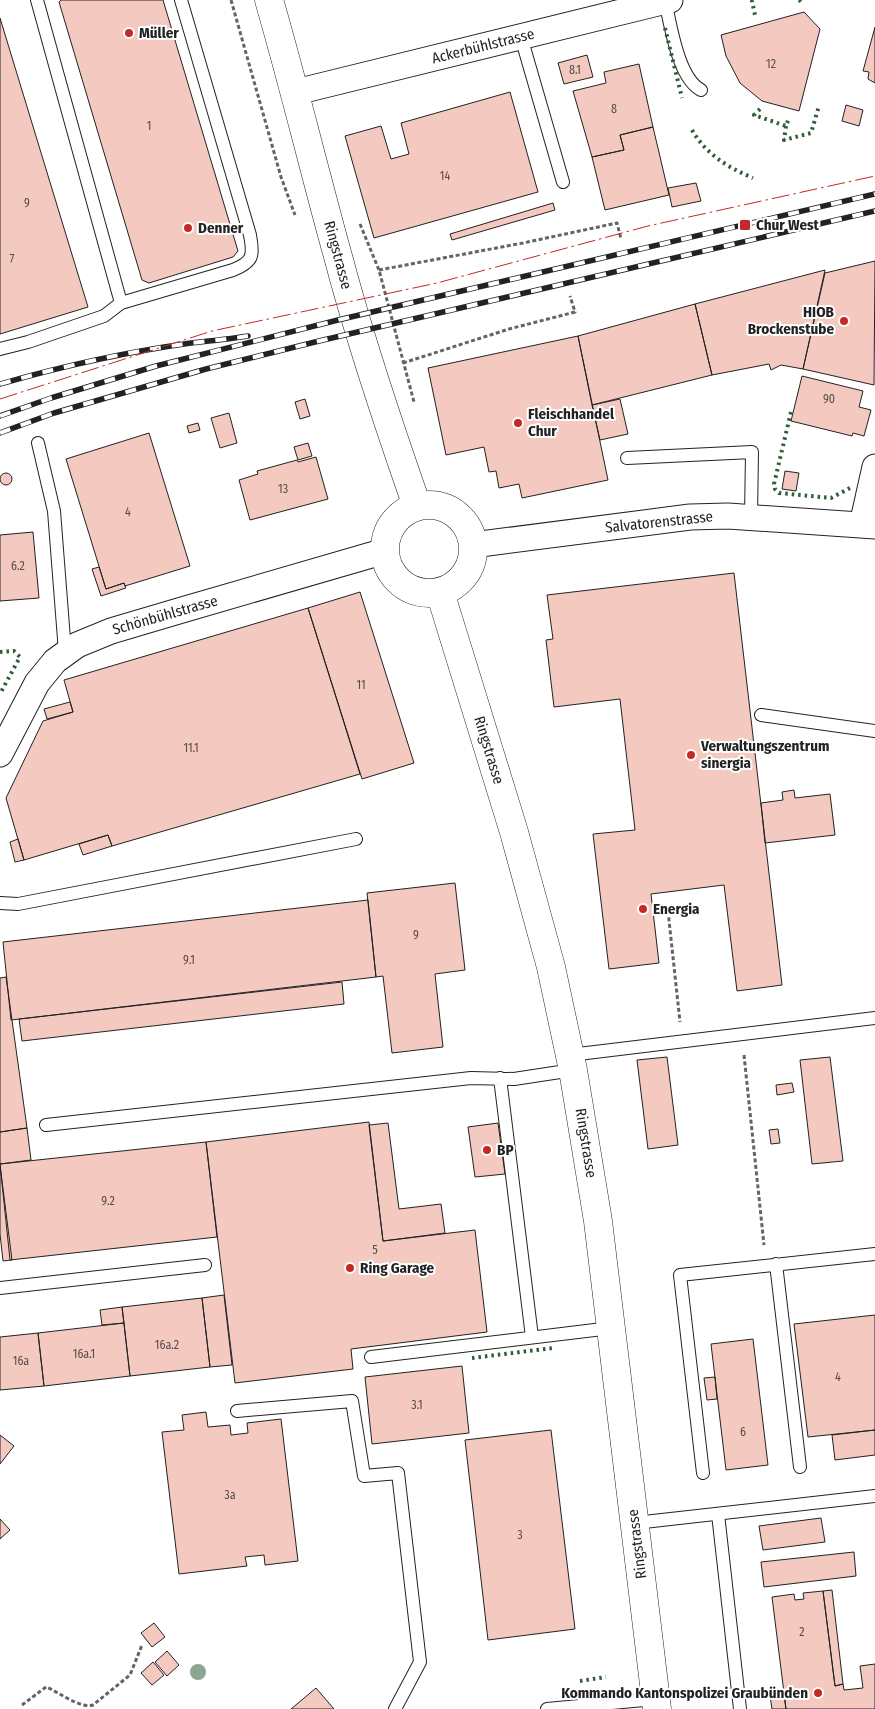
<svg xmlns="http://www.w3.org/2000/svg" width="875" height="1709" font-family="'Fira Sans Condensed',sans-serif">
	<style>
		.building { fill: #f3c9c0; stroke: #222 }
		.lines { fill: none; stroke-linecap: round; stroke-linejoin: round }
		.service-casing { stroke: #222; stroke-width: 14 }
		.minor-casing { stroke: #222; stroke-width: 27 }
		.secondary-casing { stroke: #222; stroke-width: 29 }
		.path { stroke: #646464; stroke-width: 3; stroke-dasharray: 4 2.5; stroke-linecap: butt }
		.service { stroke: #fff; stroke-width: 12 }
		.minor { stroke: #fff; stroke-width: 25 }
		.secondary { stroke: #fff; stroke-width: 28 }
		.rail-casing { stroke: #222; stroke-width: 5.5 }
		.rail { stroke: #fff; stroke-width: 4; stroke-dasharray: 11; stroke-linecap: butt }
		.hedge { stroke: #2f5e38; stroke-width: 4; stroke-dasharray: 2.5 4; stroke-linecap: butt }
		.power { stroke: #c62828; stroke-width: 1; stroke-dasharray: 18 4 2.5 4; stroke-linecap: butt }
		.tree { fill: #8da692 }
		.poi-dot { fill: #c62828; stroke: #fff; stroke-width: 2 }
		.labels { text-anchor: middle; dominant-baseline: central; stroke-width: 4; stroke-linejoin: round; paint-order: stroke }
		.number-label { font-size: 12px; fill: #564c4a }
		.poi-label { font-size: 15px; font-weight: bold; fill: #222; stroke: #fff; text-anchor: start }
		.street-label { font-size: 15px; fill: #222; stroke: #fff }
	</style>
	<rect width="100%" height="100%" fill="#fff"/>
	<path class="building" d="M61,0H163L238,251L233,257L149,283L142,280L59,2Z
		M804,12L820,29L799,111L762,101L740,83L726,56L721,35Z
		M0,18L88,307L0,334Z
		M875,27V83L868,79L869,72L863,71Z
		M587,55L593,77L564,84L558,63Z
		M639,64L653,127L620,135L624,150L592,157L573,91L606,83L604,72Z
		M510,92L538,192L374,238L345,136L381,126L391,159L409,154L401,123Z
		M846,105L863,110L859,126L842,121Z
		M653,127L669,195L605,210L592,157L624,150L620,135Z
		M696,183L701,201L672,207L668,188Z
		M553,203L555,210L452,240L450,234Z
		M875,261L874,385L803,369L825,273Z
		M825,270L803,369L781,365L771,370L769,364L712,375L695,304Z
		M695,304L712,375L592,405L578,336Z
		M578,336L608,480L522,498L519,484L499,488L496,471L489,472L484,447L446,455L428,368Z
		M802,376L863,391L859,407L871,410L864,436L853,433L852,436L791,421Z
		M305,399L310,416L300,419L295,402Z
		M620,399L628,434L600,440L592,405Z
		M229,413L237,443L220,448L211,418Z
		M198,423L200,430L189,433L187,426Z
		M149,433L190,566L125,586L124,583L106,589L66,459Z
		M308,443L312,456L298,460L294,447Z
		M316,457L328,499L250,520L239,480L258,474L257,471L297,460L298,462Z
		M785,471L799,473L796,491L782,489Z
		M0 479a6 6 0 1 1 12 0a6 6 0 1 1-12 0Z
		M33,532L39,598L0,601V535Z
		M99,567L106,589L124,583L126,588L101,596L92,569Z
		M734,573L782,985L737,991L724,885L651,894L659,963L609,969L593,834L635,830L620,699L554,707L546,640L553,639L547,595Z
		M360,592L414,763L362,779L308,608Z
		M308,608L360,774L112,846L108,835L24,860L6,798L43,721L73,712L64,680Z
		M70,702L73,712L47,719L44,709Z
		M794,790L795,798L830,794L835,835L765,843L761,803L783,800L782,792Z
		M108,835L112,846L83,855L79,844Z
		M18,839L24,860L15,862L10,842Z
		M455,883L465,970L435,974L443,1047L392,1053L383,976L376,977L367,893Z
		M368,900L376,977L11,1020L3,942Z
		M6,977L27,1128L0,1132V978Z
		M342,982L344,1004L22,1041L19,1019Z
		M667,1057L678,1145L648,1149L637,1060Z
		M830,1057L843,1161L812,1164L800,1060Z
		M792,1083L794,1092L777,1095L776,1085Z
		M369,1122L383,1241L475,1230L487,1332L351,1349L353,1369L235,1383L206,1142Z
		M388,1123L399,1209L441,1204L445,1233L383,1241L369,1125Z
		M498,1123L505,1174L475,1177L468,1127Z
		M27,1128L31,1160L0,1164V1132Z
		M778,1129L780,1143L771,1144L769,1130Z
		M206,1142L217,1237L10,1260L0,1164Z
		M0,1165L12,1260L3,1261L0,1234Z
		M224,1295L232,1365L210,1367L202,1298Z
		M202,1298L210,1367L130,1376L122,1307Z
		M122,1307L124,1323L102,1325L100,1310Z
		M875,1315V1430L808,1437L794,1324Z
		M124,1323L130,1376L44,1386L38,1333Z
		M38,1333L44,1386L0,1390V1337Z
		M753,1339L768,1465L726,1470L711,1344Z
		M462,1366L469,1433L372,1444L365,1377Z
		M715,1377L717,1399L707,1400L704,1378Z
		M206,1412L208,1427L230,1425L231,1435L248,1433L247,1423L281,1419L298,1561L265,1565L264,1555L245,1557L247,1566L179,1574L162,1432L184,1430L182,1415Z
		M551,1430L575,1629L488,1640L465,1440Z
		M875,1430V1455L835,1460L832,1435Z
		M0,1435L14,1446L0,1464Z
		M821,1518L825,1542L763,1550L759,1526Z
		M0,1519L10,1530L0,1539Z
		M854,1552L856,1576L764,1587L761,1562Z
		M832,1590L843,1684L835,1686L823,1591Z
		M823,1591L835,1686L843,1684L844,1690L863,1688L860,1666L875,1664V1709H786L772,1597L794,1594L795,1600L804,1599L803,1593Z
		M154,1623L165,1637L152,1647L141,1633Z
		M167,1651L179,1665L167,1676L155,1662Z
		M153,1662L164,1675L152,1685L141,1673Z
		M316,1688L334,1709H291Z
		M784,1695L786,1709H772L770,1696Z"/>
	<g class="lines">
		<g class="service-casing">
			<path id="service" d="M37,0L121,303
				M665,1C671,26 678,78 701,90
				M521,37L563,182
				M0,349L28,342L104,316L121,303L233,270C253,262 254,256 250,235L181,0
				M38,443L54,511L65,652
				M627,458L752,452L751,517
				M761,715L875,731
				M0,903L18,904L356,839
				M570,1055L875,1018
				M500,1078L532,1337
				M46,1125L471,1078L514,1079L573,1070
				M776,1264L800,1467
				M0,1288L205,1265
				M371,1357L611,1328
				M237,1411L352,1401L364,1476L398,1473L420,1662L395,1709
				M703,1473L680,1275L875,1254
				M718,1514L740,1709
				M635,1523L875,1496
				M547,1709L655,1699"/>
		</g>
		<g class="minor-casing">
			<path id="minor" d="M296,92L670,0
				M862,525L875,467
				M473,545L690,517L728,516L875,526
				M0,754L37,683L55,661L77,645L111,631L182,610L385,551"/>
		</g>
		<g class="secondary-casing">
			<path id="secondary" d="M269,0C294,86 315,174 339,260C361,343 389,426 417,506
				M385 549a44 44 0 1 1 88 0a44 44 0 1 1-88 0Z
				M440,592L514,832L551,967L573,1070L598,1221L657,1709"/>
		</g>
		<path class="path" d="M231,0L281,177L295,215
			M360,224L379,270L414,402
			M379,270L523,243L617,223L621,239
			M403,363L509,329L575,312L570,296
			M668,911L680,1022
			M744,1055L764,1245
			M22,1705L46,1687C59,1692 80,1709 93,1705L130,1675L142,1645"/>
		<use href="#service" class="service"/>
		<use href="#minor" class="minor"/>
		<use href="#secondary" class="secondary"/>
		<g class="rail-casing">
			<path id="rail" d="M0,384C63,366 126,352 191,343C210,341 229,339 248,336
				M0,416L51,398L156,366L338,320L875,194
				M0,433L54,413L206,369L319,341L875,211"/>
		</g>
		<use href="#rail" class="rail"/>
		<path class="hedge" d="M753,0L752,1L755,15
			M799,0L803,3
			M665,28L682,98
			M760,109L754,115L786,126L789,118
			M786,126L784,140L811,133L819,106
			M692,130C706,154 727,167 753,178
			M791,412L774,484L775,489L779,493L831,498L850,488
			M0,652L14,651L20,657L1,692
			M472,1358L553,1348
			M580,1681L606,1677"/>
		<path class="power" d="M0,399L212,331L437,283L648,226L875,176"/>
	</g>
	<circle class="tree" cx="198" cy="1672" r="8"/>
	<g class="poi-dot">
		<circle cx="129" cy="33" r="5"/>
		<rect x="739" y="219" width="12" height="12" rx="2.5"/>
		<circle cx="188" cy="228" r="5"/>
		<circle cx="844" cy="321" r="5"/>
		<circle cx="518" cy="423" r="5"/>
		<circle cx="691" cy="755" r="5"/>
		<circle cx="643" cy="909" r="5"/>
		<circle cx="487" cy="1150" r="5"/>
		<circle cx="350" cy="1268" r="5"/>
		<circle cx="818" cy="1693" r="5"/>
	</g>
	<g class="labels">
		<g class="number-label">
			<text x="771" y="64">12</text>
			<text x="575" y="70">8.1</text>
			<text x="614" y="109">8</text>
			<text x="149" y="126">1</text>
			<text x="445" y="176">14</text>
			<text x="27" y="203">9</text>
			<text x="12" y="259">7</text>
			<text x="829" y="399">90</text>
			<text x="283" y="489">13</text>
			<text x="128" y="512">4</text>
			<text x="18" y="566">6.2</text>
			<text x="361" y="685">11</text>
			<text x="191" y="748">11.1</text>
			<text x="416" y="935">9</text>
			<text x="189" y="960">9.1</text>
			<text x="108" y="1201">9.2</text>
			<text x="375" y="1250">5</text>
			<text x="167" y="1345">16a.2</text>
			<text x="84" y="1354">16a.1</text>
			<text x="21" y="1361">16a</text>
			<text x="838" y="1377">4</text>
			<text x="417" y="1405">3.1</text>
			<text x="743" y="1432">6</text>
			<text x="230" y="1495">3a</text>
			<text x="520" y="1535">3</text>
			<text x="802" y="1632">2</text>
		</g>
		<g class="poi-label">
			<text x="139" y="33">Müller</text>
			<text x="756" y="225">Chur West</text>
			<text x="198" y="228">Denner</text>
			<text x="834" y="312" text-anchor="end">HIOB<tspan x="834" dy="17">Brockenstube</tspan></text>
			<text x="528" y="414">Fleischhandel<tspan x="528" dy="17">Chur</tspan></text>
			<text x="701" y="746">Verwaltungszentrum<tspan x="701" dy="17">sinergia</tspan></text>
			<text x="653" y="909">Energia</text>
			<text x="497" y="1150">BP</text>
			<text x="360" y="1268">Ring Garage</text>
			<text x="808" y="1693" text-anchor="end">Kommando Kantonspolizei Graubünden</text>
		</g>
		<g class="street-label">
			<text transform="translate(483 46) rotate(-14)">Ackerbühlstrasse</text>
			<text transform="translate(338 255) rotate(75)">Ringstrasse</text>
			<text transform="translate(659 522) rotate(-6)">Salvatorenstrasse</text>
			<text transform="translate(165 615) rotate(-16)">Schönbühlstrasse</text>
			<text transform="translate(489 750) rotate(73)">Ringstrasse</text>
			<text transform="translate(586 1143) rotate(81)">Ringstrasse</text>
			<text transform="translate(637 1544) rotate(-97)">Ringstrasse</text>
		</g>
	</g>
</svg>
